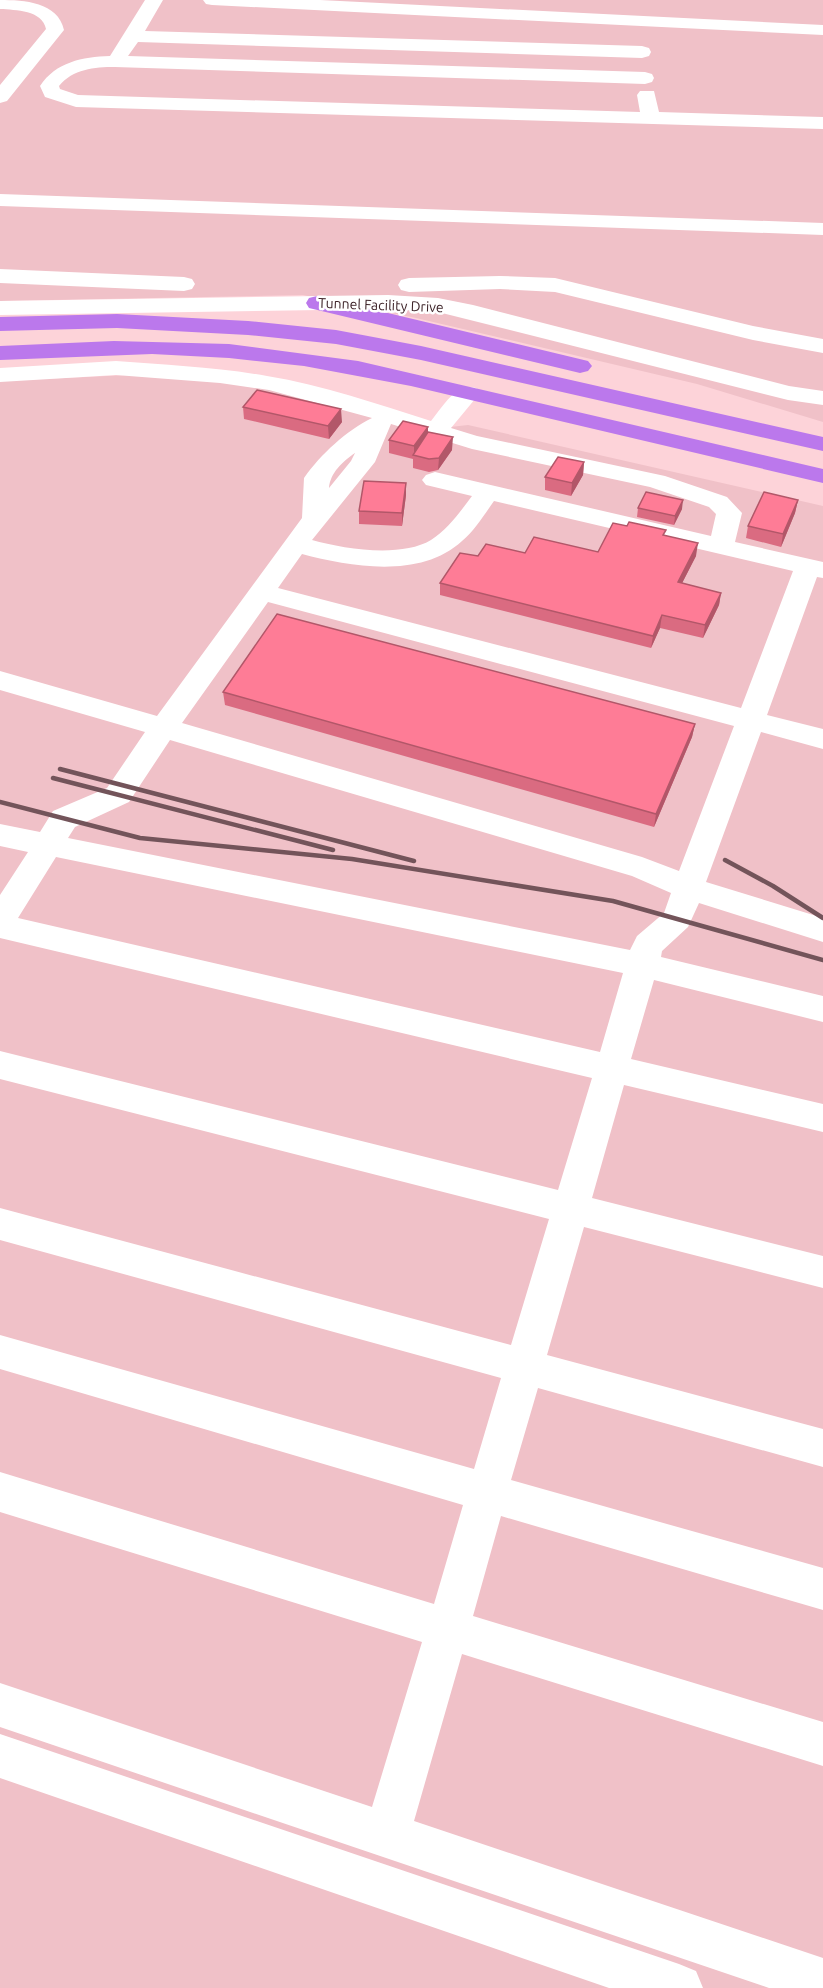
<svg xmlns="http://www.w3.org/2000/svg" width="823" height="1988" font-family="Ubuntu,sans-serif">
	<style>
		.built { fill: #f0c1c8 }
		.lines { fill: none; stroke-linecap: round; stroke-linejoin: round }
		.minor { fill: #fff; fill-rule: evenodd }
		.highway { fill: #bb78ec; fill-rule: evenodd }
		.rail { stroke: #73545a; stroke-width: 4.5 }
		.wall { fill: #da6b81 }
		.shaded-wall { fill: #b25769 }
		.building { fill: #fe7c96; stroke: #b25769; stroke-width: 1.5 }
		.labels { text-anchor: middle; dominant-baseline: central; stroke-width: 5; stroke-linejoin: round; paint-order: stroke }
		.far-street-label { font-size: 14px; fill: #3d2328; stroke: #fff }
	</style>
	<rect width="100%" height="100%" fill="#fdd3d9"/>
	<path class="built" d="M0,0H823V422L697,384L416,318L303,295L0,301Z
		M129,375L215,381L280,391L423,430L468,425L823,506V1988H0V381Z"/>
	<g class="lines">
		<path class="minor" d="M0,0C24,0 58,2 64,30L7,101L0,103V85L46,29C42,10 16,10 0,9Z
			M145,0H163L145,31L642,46L649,48L651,52L649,56L642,58L138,42L128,56L645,72L652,74L654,78L652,82L645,84L115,67C94,67 73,69 59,86L60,89L78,95L640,112L637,95L640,91H654L659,112L823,117V129L76,107L45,97L40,86C56,62 82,57 110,56Z
			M203,0H320L823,25V35L212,5L206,4Z
			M0,194L823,223V235L0,206Z
			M0,269L184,277L192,279L195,284L192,289L184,291L0,283Z
			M500,276L555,278L753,326L823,339V353L753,340L555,292L500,289L409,292L401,290L398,285L401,280L409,278Z
			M388,295L438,298L473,305L789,386L823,391V405L788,400L438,312L388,309L0,315V301Z
			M116,361C166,365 217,367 267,376C323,385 377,404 431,421C443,407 455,383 476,388L480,393L451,428L477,436L665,476L727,497L742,513L735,542L823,562V578L817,577L767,715L823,729V749L761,732L706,882L823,918V942L699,903L688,927L662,951L661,957L823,996V1022L654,980L631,1059L823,1104V1132L624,1085L592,1198L823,1256V1288L584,1227L547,1355L823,1429V1467L538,1388L511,1480L823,1568V1610L501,1516L473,1616L823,1722V1766L462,1654L414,1821L823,1958V1988H769L0,1727V1683L372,1807L422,1642L0,1512V1472L434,1604L463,1505L0,1369V1335L474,1469L501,1378L0,1240V1208L511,1345L549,1219L0,1079V1051L558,1190L592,1078L0,938V895L28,852L0,846V824L40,832L53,811L107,788L145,732L0,690V671L157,716L302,518L304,478C321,454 346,431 372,418L269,390L220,383L116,375L0,382V368ZM391,424L472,449L650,487L709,507L716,514L711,536L435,472L426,475L422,480L426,485L472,496C460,512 448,529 431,540C401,558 344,549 312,540L375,462ZM355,453L351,461L329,488C330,473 343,461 355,453ZM494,501L793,571L741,708L278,588L302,554C351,567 421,579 462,541C475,530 484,515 494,501ZM268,602L734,726L679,871L642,857L182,723ZM170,740L632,876L671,893L664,913L637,936L630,950L68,838L75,827L129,802ZM56,857L623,973L600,1052L18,918Z
			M0,1734L679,1964L696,1971L703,1988H609L0,1778Z"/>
		<path class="highway" d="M317,296L588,361L592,366L588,371L580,373L309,308L306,303L309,298Z
			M117,314L248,321L336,330L421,346L823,437V451L421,360L336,344L248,335L117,328L0,331V317Z
			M114,341L229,344L358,361L823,469V483L411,386L304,366L229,358L152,354L0,360V346Z"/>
		<path class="rail" d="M60,769L414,861
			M53,778L333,850
			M0,802L140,838L352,859L613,901L823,960
			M725,860L773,886L823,918"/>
	</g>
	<path class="wall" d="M243,407L342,422L329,439L244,419Z
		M428,432L452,450L438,470L429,472L413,468V459L389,453V440Z
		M584,462L583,475L571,496L545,490V477Z
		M406,495L402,526L359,524V511Z
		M798,500L795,513L781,547L746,538L748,526Z
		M638,508L682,509L674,525L637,517Z
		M665,535L696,556L682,583L721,593L719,605L703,638L660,628L651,648L440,595V583L478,556L525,553L598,552Z
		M223,692L695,724L692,737L654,827L225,705Z"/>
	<path class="shaded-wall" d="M341,409L342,422L329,439L328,426Z
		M428,427V440L414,455V446Z
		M453,437L452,450L438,470L439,458Z
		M584,462L583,475L571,496L572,483Z
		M406,483V495L402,526V513Z
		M683,500L682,509L674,525L675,516Z
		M798,500L795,513L781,547L783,534Z
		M698,543L696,556L676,595L678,582Z
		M721,593L719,605L703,638L705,625Z
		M662,615L660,628L651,648L653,636Z
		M695,724L692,737L654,827L656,814Z"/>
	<path class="building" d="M257,390L341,409L328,426L243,407Z
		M403,421L428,427L414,446L389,440Z
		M428,432L453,437L439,458L429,459L413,455Z
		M558,457L584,462L572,483L545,477Z
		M364,481L406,483L402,513L359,511Z
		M646,492L683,500L675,516L638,508Z
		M764,492L798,500L783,534L748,526Z
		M629,522L666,530L663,535L698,543L678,582L721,593L705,625L662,615L653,636L440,583L460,553L478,556L486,544L525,553L534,537L598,552L613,523L627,526Z
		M277,614L695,724L656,814L223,692Z"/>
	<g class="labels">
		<g class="far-street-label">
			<text transform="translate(381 305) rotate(2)">Tunnel Facility Drive</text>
		</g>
	</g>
</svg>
